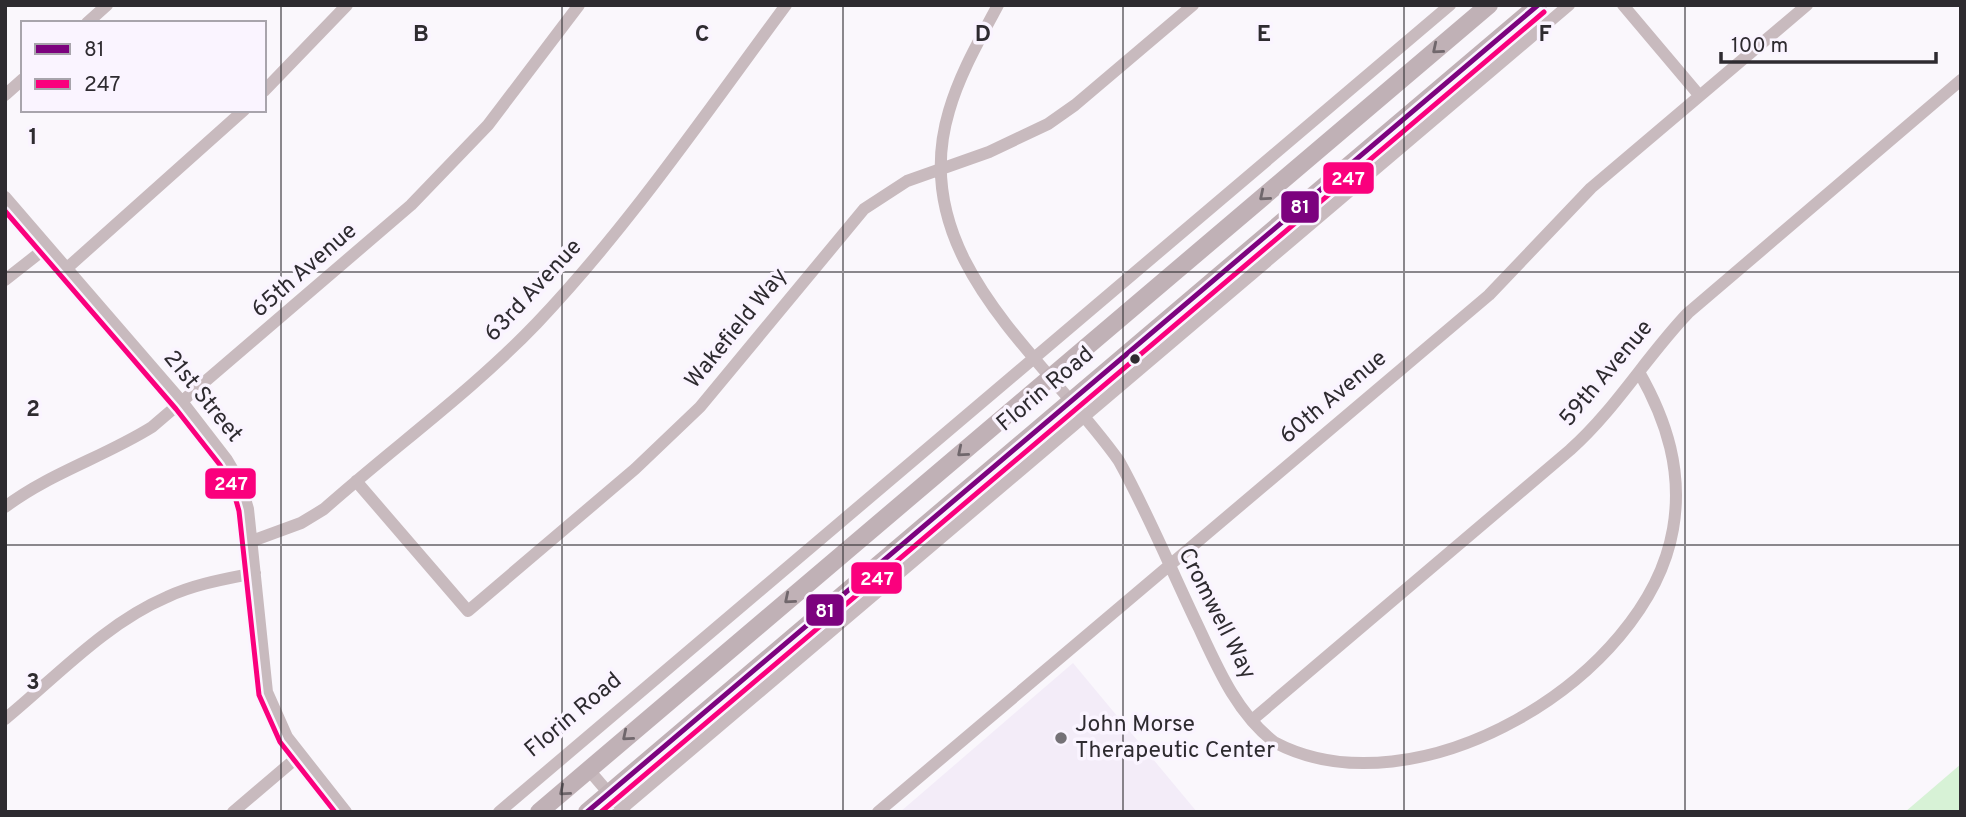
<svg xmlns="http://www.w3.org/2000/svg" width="1966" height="817" font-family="Overpass,sans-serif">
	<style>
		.built { fill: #f3ecf8 }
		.green { fill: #d7f2d6 }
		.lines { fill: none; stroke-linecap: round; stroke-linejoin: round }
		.minor { stroke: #c8babe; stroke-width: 12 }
		.primary { stroke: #c0b1b6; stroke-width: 18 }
		.bus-1-casing { stroke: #faf4ff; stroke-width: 10 }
		.bus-2-casing { stroke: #faf4ff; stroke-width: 10 }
		.bus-1 { stroke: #7c027e; stroke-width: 5 }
		.bus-2 { stroke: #fa007d; stroke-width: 5 }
		.oneway { stroke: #70676c }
		.grid { fill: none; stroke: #2e2b30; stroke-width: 2; stroke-opacity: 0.55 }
		.bus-dot { fill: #2e2b30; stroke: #faf4ff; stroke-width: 2.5 }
		.poi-dot { fill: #757277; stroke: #faf4ff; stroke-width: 2.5 }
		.labels { text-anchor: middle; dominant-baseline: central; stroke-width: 7; stroke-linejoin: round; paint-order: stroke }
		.street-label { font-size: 23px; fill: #2e2b30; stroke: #faf4ff }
		.poi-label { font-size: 23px; fill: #2e2b30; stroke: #faf4ff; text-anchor: start }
		.grid-label { font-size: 23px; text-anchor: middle; font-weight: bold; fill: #2e2b30; stroke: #faf4ff; stroke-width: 7; stroke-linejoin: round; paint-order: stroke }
		.line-badge { stroke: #faf4ff; stroke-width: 2.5 }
		.badge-label { font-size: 19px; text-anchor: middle; font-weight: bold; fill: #fff }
	</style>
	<rect width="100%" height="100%" fill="#faf7fc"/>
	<path class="built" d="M1073,663L1197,812H900Z"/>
	<path class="green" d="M1961,764V812H1905Z"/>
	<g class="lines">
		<path class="minor" d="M998,5C980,39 960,73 949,111C905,258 1044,355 1119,461C1149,515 1172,572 1199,628C1218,669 1237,713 1274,742C1415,817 1647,679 1673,529C1683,472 1667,421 1639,372
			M1623,5L1699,95
			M87,23L107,5
			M264,91L347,5
			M5,95L23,79
			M5,197L183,403L227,460L240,482L248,509L267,692L287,737L346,812
			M66,269L244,110
			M5,280L47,247
			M356,481L468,611L635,469L700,407L864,209L907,181L989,152L1048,124L1075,105L1193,5
			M5,507C50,473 104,457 152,427L411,205L488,125L579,5
			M252,541L301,523L324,509C395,446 472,391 537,323C629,226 706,113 786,5
			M5,719C56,677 106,623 167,597C195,584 225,579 255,573
			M1252,720L1570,450C1616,409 1646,357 1688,313L1961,80
			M588,769L625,812
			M233,812L300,755
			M499,812L1450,5
			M618,812L1569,5
			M878,812L1489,295L1591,188L1807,5"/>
		<path class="primary" d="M539,812L1489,5
			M587,812L1538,5"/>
		<g class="bus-1-casing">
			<path id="bus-1" d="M587,812L1538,5"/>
		</g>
		<g class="bus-2-casing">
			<path id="bus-2" d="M5,211L176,409L220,465L232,486L239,511L259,695L280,742L335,812
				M601,812L1544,12"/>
		</g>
		<use href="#bus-1" class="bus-1"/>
		<use href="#bus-2" class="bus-2"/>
	</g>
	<defs><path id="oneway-chevron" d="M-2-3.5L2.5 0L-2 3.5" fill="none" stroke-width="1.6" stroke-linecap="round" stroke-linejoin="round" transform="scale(1.75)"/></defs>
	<g class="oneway">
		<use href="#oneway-chevron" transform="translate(1437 49) rotate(140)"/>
		<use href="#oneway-chevron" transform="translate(1264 196) rotate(140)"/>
		<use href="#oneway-chevron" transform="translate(962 452) rotate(140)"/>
		<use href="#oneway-chevron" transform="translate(789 599) rotate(140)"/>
		<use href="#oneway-chevron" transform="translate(627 736) rotate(140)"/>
		<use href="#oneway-chevron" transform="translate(564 791) rotate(140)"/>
	</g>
	<path class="grid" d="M281,5V812M562,5V812M843,5V812M1123,5V812M1404,5V812M1685,5V812M5,272H1961M5,545H1961"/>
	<circle class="bus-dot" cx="1135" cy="359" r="6"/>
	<circle class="poi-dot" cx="1061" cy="738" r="7"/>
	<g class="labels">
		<g class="street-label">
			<text transform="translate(305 271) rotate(-41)">65th Avenue</text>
			<text transform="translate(534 291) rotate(-47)">63rd Avenue</text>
			<text transform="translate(737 329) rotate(-51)">Wakefield Way</text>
			<text transform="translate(1607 374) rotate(-50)">59th Avenue</text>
			<text transform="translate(1046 390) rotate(-40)">Florin Road</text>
			<text transform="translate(202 397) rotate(51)">21st Street</text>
			<text transform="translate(1334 398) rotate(-40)">60th Avenue</text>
			<text transform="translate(1216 614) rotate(63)">Cromwell Way</text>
			<text transform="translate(574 716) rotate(-40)">Florin Road</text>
		</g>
		<g class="poi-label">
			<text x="1075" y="725">John Morse<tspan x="1075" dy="26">Therapeutic Center</tspan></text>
		</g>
	</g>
	<g class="grid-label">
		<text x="421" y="41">B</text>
		<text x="702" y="41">C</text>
		<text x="983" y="41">D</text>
		<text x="1264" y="41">E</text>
		<text x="1545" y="41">F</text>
		<text x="33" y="144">1</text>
		<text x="33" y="416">2</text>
		<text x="33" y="689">3</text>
	</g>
	<g class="line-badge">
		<rect x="1322" y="161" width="53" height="34" rx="7" fill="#fa007d"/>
		<rect x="1280" y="190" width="40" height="34" rx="7" fill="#7c027e"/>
		<rect x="204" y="467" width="53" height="33" rx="7" fill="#fa007d"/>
		<rect x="850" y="561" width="53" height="34" rx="7" fill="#fa007d"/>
		<rect x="805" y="593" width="40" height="34" rx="7" fill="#7c027e"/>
	</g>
	<g class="badge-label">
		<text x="1348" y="185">247</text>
		<text x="1300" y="213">81</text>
		<text x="231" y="490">247</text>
		<text x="877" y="585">247</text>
		<text x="825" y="617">81</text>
	</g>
	<rect width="1966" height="817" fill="none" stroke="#2e2b30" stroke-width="14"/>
	<rect x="21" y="21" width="245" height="91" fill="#faf4ff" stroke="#a8a4ac" stroke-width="2"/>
	<rect x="35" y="44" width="35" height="10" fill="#7c027e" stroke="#a8a4ac" stroke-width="2"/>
	<text x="84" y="56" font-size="21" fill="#2e2b30">81</text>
	<rect x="35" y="79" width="35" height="10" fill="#fa007d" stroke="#a8a4ac" stroke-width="2"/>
	<text x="84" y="91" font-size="21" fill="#2e2b30">247</text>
	<path d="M1721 52v10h215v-10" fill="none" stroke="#2e2b30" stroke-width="3.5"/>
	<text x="1731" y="52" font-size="21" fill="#2e2b30" stroke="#faf4ff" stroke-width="5" paint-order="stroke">100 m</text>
</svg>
